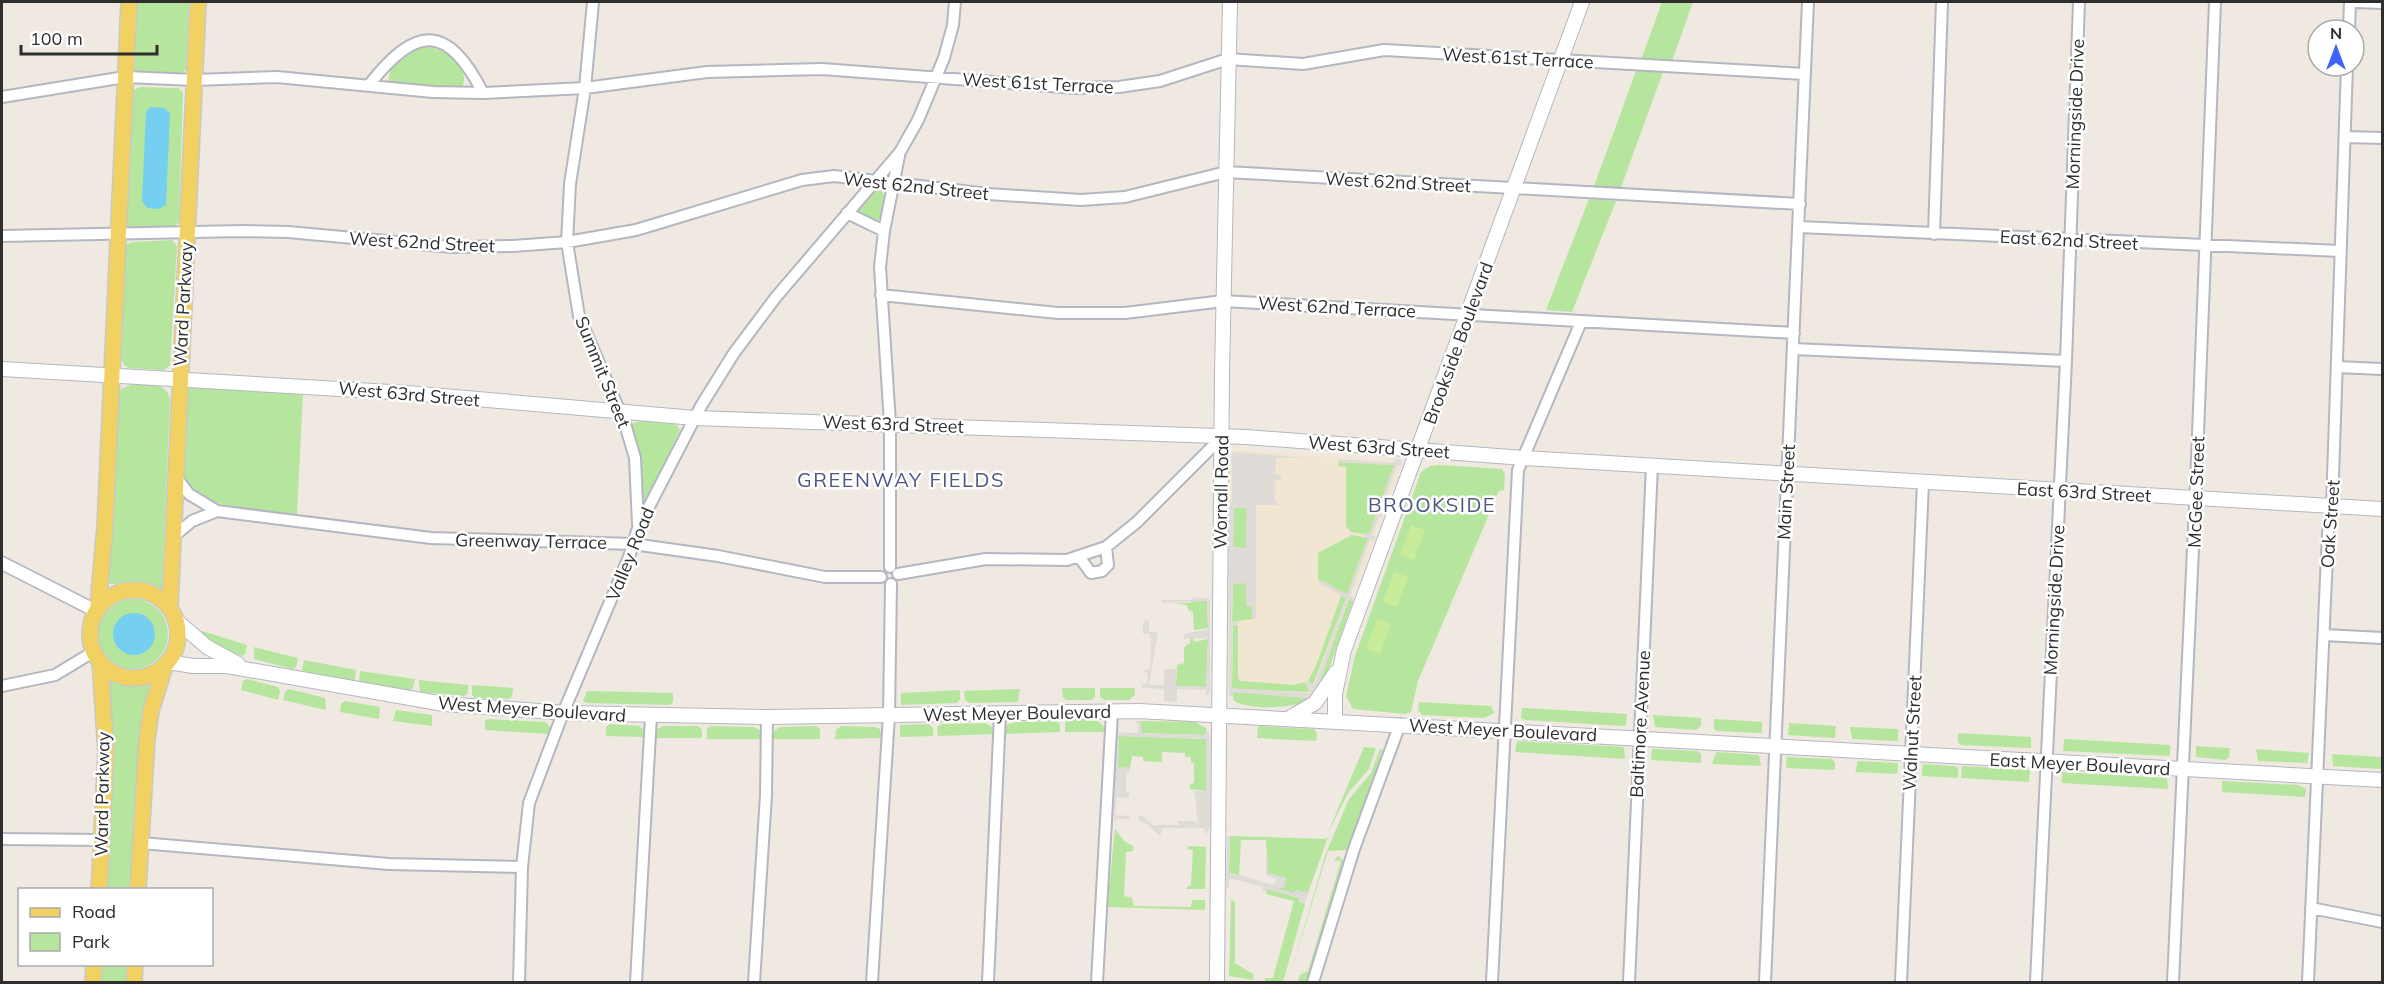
<svg xmlns="http://www.w3.org/2000/svg" width="2384" height="984" font-family="Mulish,sans-serif">
	<style>
		.education { fill: #f0e6d1 }
		.green { fill: #b6e59e }
		.pitch { fill: #c9ec9a }
		.plaza { fill: #dfdcd8; fill-rule: evenodd }
		.water { fill: #75cff0 }
		.lines { fill: none; stroke-linecap: round; stroke-linejoin: round }
		.minor-casing { stroke: #b4b7c1; stroke-width: 14 }
		.tertiary-casing { stroke: #b4b7c1; stroke-width: 15 }
		.secondary-casing { stroke: #b4b7c1; stroke-width: 16 }
		.primary-casing { stroke: #c9c9c9; stroke-width: 18 }
		.minor { stroke: #fff; stroke-width: 10 }
		.tertiary { stroke: #fff; stroke-width: 12 }
		.secondary { stroke: #fff; stroke-width: 14 }
		.primary { stroke: #f2d163; stroke-width: 15 }
		.labels { text-anchor: middle; dominant-baseline: central; stroke-width: 5; stroke-linejoin: round; paint-order: stroke }
		.street-label { font-size: 18px; fill: #2e2e2e; stroke: #fff }
		.neighbourhood-label { font-size: 20px; letter-spacing: 1.5px; fill: #4d5680; stroke: #fff }
	</style>
	<rect width="100%" height="100%" fill="#efe9e1"/>
	<path class="education" d="M1236,450L1388,461L1393,458L1402,461L1320,691L1227,689L1229,463L1233,452Z"/>
	<path class="green" d="M137,2H189L186,69L182,74L135,71Z
		M1662,2H1693L1672,61L1641,60Z
		M429,47C447,50 471,66 462,87L392,84L389,82C387,61 411,48 429,47Z
		M1636,71L1663,72L1620,190L1593,189Z
		M141,87L178,88L183,92L179,222L174,227L130,229L126,222L132,94L133,90Z
		M880,187L884,195L880,218L876,222L857,210L876,188Z
		M1589,199L1616,201L1572,312L1546,310Z
		M172,240L177,246L170,366L163,370L129,368L124,365L120,356L126,245L132,242Z
		M132,384C147,385 166,381 170,399L162,589L141,583L110,584L108,582L118,398L121,389Z
		M193,387L303,392L297,514C258,510 207,513 183,477L186,393L188,389Z
		M641,421L676,424L680,430L645,502L642,500L640,462L631,427L633,423Z
		M1338,462L1394,465L1369,535L1351,532L1346,526V467L1339,466Z
		M1440,465L1502,469L1505,474L1504,490L1499,491L1418,681L1411,712L1405,714L1353,709L1346,696L1355,656L1421,472L1430,466Z
		M1234,508H1247L1246,548L1233,547Z
		M1352,535L1368,538L1347,595L1318,579V553Z
		M1246,583V606H1252V619L1232,622L1233,584Z
		M1341,596L1346,598L1312,687L1308,681L1316,666Z
		M1198,599L1207,601L1208,628L1194,630L1193,612L1189,611L1187,605L1174,603H1190Z
		M1349,599L1353,601L1325,680L1315,693Z
		M98 634a35 35 0 1 1 70 0a35 35 0 1 1-70 0Z
		M1233,625H1238V677L1240,681L1294,685L1305,682L1310,692L1232,689Z
		M202,631L247,645L245,654L242,656L221,649L201,636Z
		M1190,638H1193L1194,642L1208,639L1206,687L1176,686L1177,665L1184,663V647L1190,643Z
		M254,647L298,658L296,667L292,669L254,659Z
		M304,660L356,670L355,679L350,681L305,672L302,670Z
		M360,671L415,679L413,688L409,691L362,683L359,681Z
		M247,679L278,687L280,691L278,700L241,690L243,681Z
		M111,680L150,683L151,687L139,731L131,889L105,890L113,731L108,681Z
		M419,680L468,685V693L464,696L420,692Z
		M472,685L513,688L512,696L509,699L475,698L472,695Z
		M1062,688H1095V697L1091,700H1066L1063,697Z
		M1100,688H1135V695L1129,700H1104L1100,697Z
		M289,689L325,698L326,710L283,700L285,692Z
		M1020,689L1018,702L970,703L965,700L964,691Z
		M960,690V699L957,703L901,705V693Z
		M587,691L673,693V702L670,705L587,703L583,701Z
		M1232,692L1311,697L1314,699C1296,708 1252,711 1234,701Z
		M345,701L380,707L379,719L340,712L341,704Z
		M1419,702L1491,706L1494,713L1484,718L1422,715L1418,710Z
		M1522,708L1627,714L1626,725L1623,726L1526,720L1521,718Z
		M396,710L432,715V726L393,721Z
		M1653,715L1701,718V726L1696,730L1655,727Z
		M488,719L545,722L550,727V734L485,730V721Z
		M1714,719L1762,722V733L1717,731L1714,729Z
		M1069,720C1084,720 1101,715 1106,732H1065V723Z
		M1056,721L1060,724V732L1004,734L1007,725L1015,722Z
		M1141,721L1195,722L1206,728V735L1141,733Z
		M985,723L992,727L994,734L938,736L937,727L942,724Z
		M1789,723L1836,726L1835,738L1788,735Z
		M610,724L639,726L645,731V737L606,736V727Z
		M929,724L933,728V736L900,737V725Z
		M664,726H698L702,730V738H655L657,729Z
		M711,726L754,727L761,731L763,739H707V728Z
		M816,726L820,729V739H772L775,730L780,727Z
		M841,726L875,727L880,729L882,738L835,739L836,730Z
		M1258,726L1314,729L1317,734L1316,741L1257,738Z
		M1850,727L1898,729V741L1852,739Z
		M1958,733L2031,737V748L1961,745L1958,742Z
		M1119,736L1206,739V791L1190,789V784L1194,783V763H1191V757H1185V753L1162,752V762L1143,761V757L1132,756L1130,768H1118Z
		M2064,739L2170,745V756L2063,751Z
		M1517,741L1624,747L1625,759L1515,752Z
		M2196,746L2230,748L2229,757L2225,760L2196,757Z
		M1364,747L1376,748L1369,769L1348,793L1327,835Z
		M1380,749L1383,750L1380,755V768L1348,850L1328,851L1288,982L1326,853L1349,799L1371,773Z
		M1652,749L1698,751L1701,754V763L1651,760Z
		M2256,749L2309,753L2307,763L2258,761Z
		M1716,752L1759,755L1761,766L1712,764Z
		M2332,754L2382,757V769L2333,766Z
		M1787,757L1832,759L1835,762V770L1786,768Z
		M1858,761L1898,763L1897,774L1855,772Z
		M1923,764L1955,766L1958,768V778L1922,776Z
		M1962,766L2030,770L2029,782L1961,778Z
		M2062,772L2167,778L2168,789L2062,783Z
		M2222,781L2298,785L2306,789L2305,797L2222,792Z
		M1115,829L1124,841L1133,846V851L1126,852L1124,896L1132,898L1134,906L1191,907L1192,900H1205V910L1107,907Z
		M1230,836L1325,839L1328,837L1308,893L1296,890L1295,894L1277,889L1286,878L1268,873L1266,840H1241L1239,876L1229,872Z
		M1189,846L1206,847L1205,889H1185L1191,885L1193,850L1187,849Z
		M1338,856L1344,861L1307,981L1298,982L1300,975L1308,971L1341,861L1334,860Z
		M1267,889L1300,898L1299,902L1305,904L1283,982L1265,981V978H1273L1294,901L1266,894Z
		M1231,900L1235,902V963L1253,974L1254,980L1229,976Z
		M101,965H127L126,982H102Z"/>
	<path class="pitch" d="M1411,525L1425,530L1414,560L1400,555Z
		M1394,572L1408,577L1397,607L1383,602Z
		M1377,619L1391,624L1380,654L1366,649Z"/>
	<path class="plaza" d="M1233,452L1308,458H1276L1275,475H1281V480H1275V500L1278,505H1256V618L1252,619V607L1246,606V583L1233,584L1232,622H1238V625L1233,626L1232,688L1309,693L1311,690L1305,682L1308,681L1314,686L1346,598L1319,583L1318,579L1347,594L1368,538L1363,536L1364,533L1369,534L1394,465L1338,462V459L1394,463L1396,458L1402,461V465H1397L1380,513L1383,517L1379,516L1372,535L1376,537L1374,541L1370,539L1350,596L1354,598L1353,601L1348,599L1314,699L1233,692L1232,698L1229,694V504L1232,502V464L1229,463ZM1234,508H1247L1246,548L1233,547Z
		M1196,597L1210,599V692L1206,697V690L1177,689V702L1164,701V689L1142,688V684H1147L1148,673L1142,671L1150,669L1151,639L1149,634H1143V626L1145,620L1149,621V632H1158L1149,685H1164V669H1176V686L1206,687L1208,638L1184,639V634L1208,629L1207,601L1162,603V600H1189Z
		M1134,721H1141L1142,733L1205,735L1206,728L1207,730L1211,739L1210,827L1206,835L1204,828H1163L1160,836L1146,823L1139,820V816H1144L1152,825H1180L1176,821H1195L1198,826L1195,794L1192,791H1206V739L1119,736L1118,767L1130,768L1129,773H1126V792H1129V798L1117,797L1115,815L1130,816V819H1116L1114,822V803H1111L1117,737L1115,736V732L1138,733V724Z
		M1227,836H1230L1229,872L1274,885L1276,878L1266,875V859H1268V873L1286,878L1284,888H1277L1294,893L1296,890L1308,893L1305,904L1299,902L1300,898L1267,889L1266,892L1262,891L1263,887L1232,879H1229V889L1226,887Z"/>
	<path class="water" d="M150,107L165,108L170,114L166,205L159,209L147,208L142,201L146,112Z
		M113 634a21 21 0 1 1 42 0a21 21 0 1 1-42 0Z"/>
	<g class="lines">
		<g class="minor-casing">
			<path id="minor" d="M593,2L585,88L570,184L567,242L579,316L625,424L635,458L638,524
				M2356,2L2382,3
				M2349,30L2350,2
				M369,85C415,26 447,22 483,93
				M2,97L125,77L195,80L277,77L433,92L483,93L585,88L707,72L822,69L1075,88L1119,87L1160,81L1228,59L1303,64L1384,50L1805,74
				M2345,137L2382,138
				M847,213L884,231
				M1799,227L2340,251
				M1934,234L1942,2
				M2,236L242,231L288,232L452,247L513,246L567,242L636,230L802,180L834,176L989,194L1081,200L1125,197L1226,172L1800,204
				M881,295L1058,313H1125L1223,301L1794,333
				M1793,349L2066,361
				M2337,367L2382,369
				M176,477L189,494L217,511L431,538L633,544L718,556L825,577H881
				M173,537L192,521L217,511
				M1080,558L1091,573L1102,571L1108,565L1106,547
				M890,567V424L880,267L884,231L899,156
				M898,574L986,559L1067,560L1106,547L1137,522L1222,437
				M2324,635L2382,638
				M2,686L55,675L93,652
				M2,839L102,840
				M141,843L389,864L522,867
				M2311,908L2382,922
				M519,982L522,867L529,803L563,713L629,557L638,528L701,406L734,353L776,297L900,152L918,120L944,58L953,25L955,2
				M636,982L651,716
				M754,982L766,795L767,717
				M872,982L889,715L891,584
				M988,982L1000,714
				M1097,982L1112,712
				M1313,982L1354,849L1400,724
				M1492,982L1518,470L1581,322
				M1629,982L1652,465
				M1765,982L1808,2
				M1901,982L1923,483
				M2036,982L2066,361L2079,2
				M2173,982L2196,484L2215,2
				M2308,982L2328,533L2332,506L2347,66"/>
		</g>
		<g class="tertiary-casing">
			<path id="tertiary" d="M2,563L96,611"/>
		</g>
		<g class="secondary-casing">
			<path id="secondary" d="M2,369L408,393L695,418L1246,437L1524,458L2382,509
				M177,621L207,647L238,664
				M168,662L193,666H227L444,704L567,713L767,717L1139,711L2382,780
				M1291,717L1315,703L1336,672
				M1335,721V694L1344,650L1582,2
				M1217,982L1222,372L1230,2"/>
		</g>
		<g class="primary-casing">
			<path id="primary" d="M90 634a44 44 0 1 1 88 0a44 44 0 1 1-88 0Z
				M98,606L105,526L129,2
				M170,607L198,2
				M99,890L106,752L100,662
				M138,890L147,739L151,711L165,666
				M93,982L94,964
				M134,982L135,964"/>
		</g>
		<use href="#minor" class="minor"/>
		<use href="#tertiary" class="tertiary"/>
		<use href="#secondary" class="secondary"/>
		<use href="#primary" class="primary"/>
	</g>
	<g class="labels">
		<g class="street-label">
			<text transform="translate(1518 58) rotate(3)">West 61st Terrace</text>
			<text transform="translate(1038 83) rotate(3)">West 61st Terrace</text>
			<text transform="translate(2075 114) rotate(-88)">Morningside Drive</text>
			<text transform="translate(1398 182) rotate(3)">West 62nd Street</text>
			<text transform="translate(916 186) rotate(6)">West 62nd Street</text>
			<text transform="translate(2069 240) rotate(3)">East 62nd Street</text>
			<text transform="translate(422 242) rotate(3)">West 62nd Street</text>
			<text transform="translate(183 304) rotate(-87)">Ward Parkway</text>
			<text transform="translate(1337 307) rotate(3)">West 62nd Terrace</text>
			<text transform="translate(1458 343) rotate(-70)">Brookside Boulevard</text>
			<text transform="translate(603 372) rotate(68)">Summit Street</text>
			<text transform="translate(409 394) rotate(5)">West 63rd Street</text>
			<text transform="translate(893 424) rotate(2)">West 63rd Street</text>
			<text transform="translate(1379 447) rotate(4)">West 63rd Street</text>
			<text transform="translate(1221 492) rotate(-89)">Wornall Road</text>
			<text transform="translate(1786 492) rotate(-87)">Main Street</text>
			<text transform="translate(2084 492) rotate(3)">East 63rd Street</text>
			<text transform="translate(2196 492) rotate(-88)">McGee Street</text>
			<text transform="translate(2330 524) rotate(-86)">Oak Street</text>
			<text transform="translate(531 541) rotate(1)">Greenway Terrace</text>
			<text transform="translate(630 554) rotate(-68)">Valley Road</text>
			<text transform="translate(2054 600) rotate(-87)">Morningside Drive</text>
			<text transform="translate(532 709) rotate(4)">West Meyer Boulevard</text>
			<text transform="translate(1017 713) rotate(-1)">West Meyer Boulevard</text>
			<text transform="translate(1640 724) rotate(-87)">Baltimore Avenue</text>
			<text transform="translate(1503 730) rotate(3)">West Meyer Boulevard</text>
			<text transform="translate(1912 733) rotate(-87)">Walnut Street</text>
			<text transform="translate(2080 764) rotate(3)">East Meyer Boulevard</text>
			<text transform="translate(102 794) rotate(-89)">Ward Parkway</text>
		</g>
		<g class="neighbourhood-label">
			<text x="901" y="479">GREENWAY FIELDS</text>
			<text x="1432" y="504">BROOKSIDE</text>
		</g>
	</g>
	<rect width="2384" height="984" fill="none" stroke="#2e2e2e" stroke-width="6"/>
	<rect x="18" y="888" width="195" height="78" fill="#ffffff" stroke="#ababab" stroke-width="1.5"/>
	<rect x="30" y="908" width="30" height="9" fill="#f2d163" stroke="#ababab" stroke-width="1.5"/>
	<text x="72" y="918" font-size="18" fill="#2e2e2e">Road</text>
	<rect x="30" y="933" width="30" height="18" fill="#b6e59e" stroke="#ababab" stroke-width="1.5"/>
	<text x="72" y="948" font-size="18" fill="#2e2e2e">Park</text>
	<g transform="translate(2336 48)"><circle r="28" fill="#ffffff" stroke="#ababab" stroke-width="1.5"/>
	<path d="M0-4.5L10 22L0 15L-10 22Z" fill="#4264fb"/>
	<text y="-9" font-size="16" font-weight="bold" text-anchor="middle" fill="#2e2e2e">N</text>
	</g>
	<path d="M21 45v9h136v-9" fill="none" stroke="#2e2e2e" stroke-width="3"/>
	<text x="30" y="45" font-size="18" fill="#2e2e2e" stroke="#ffffff" stroke-width="4.5" paint-order="stroke">100 m</text>
</svg>
